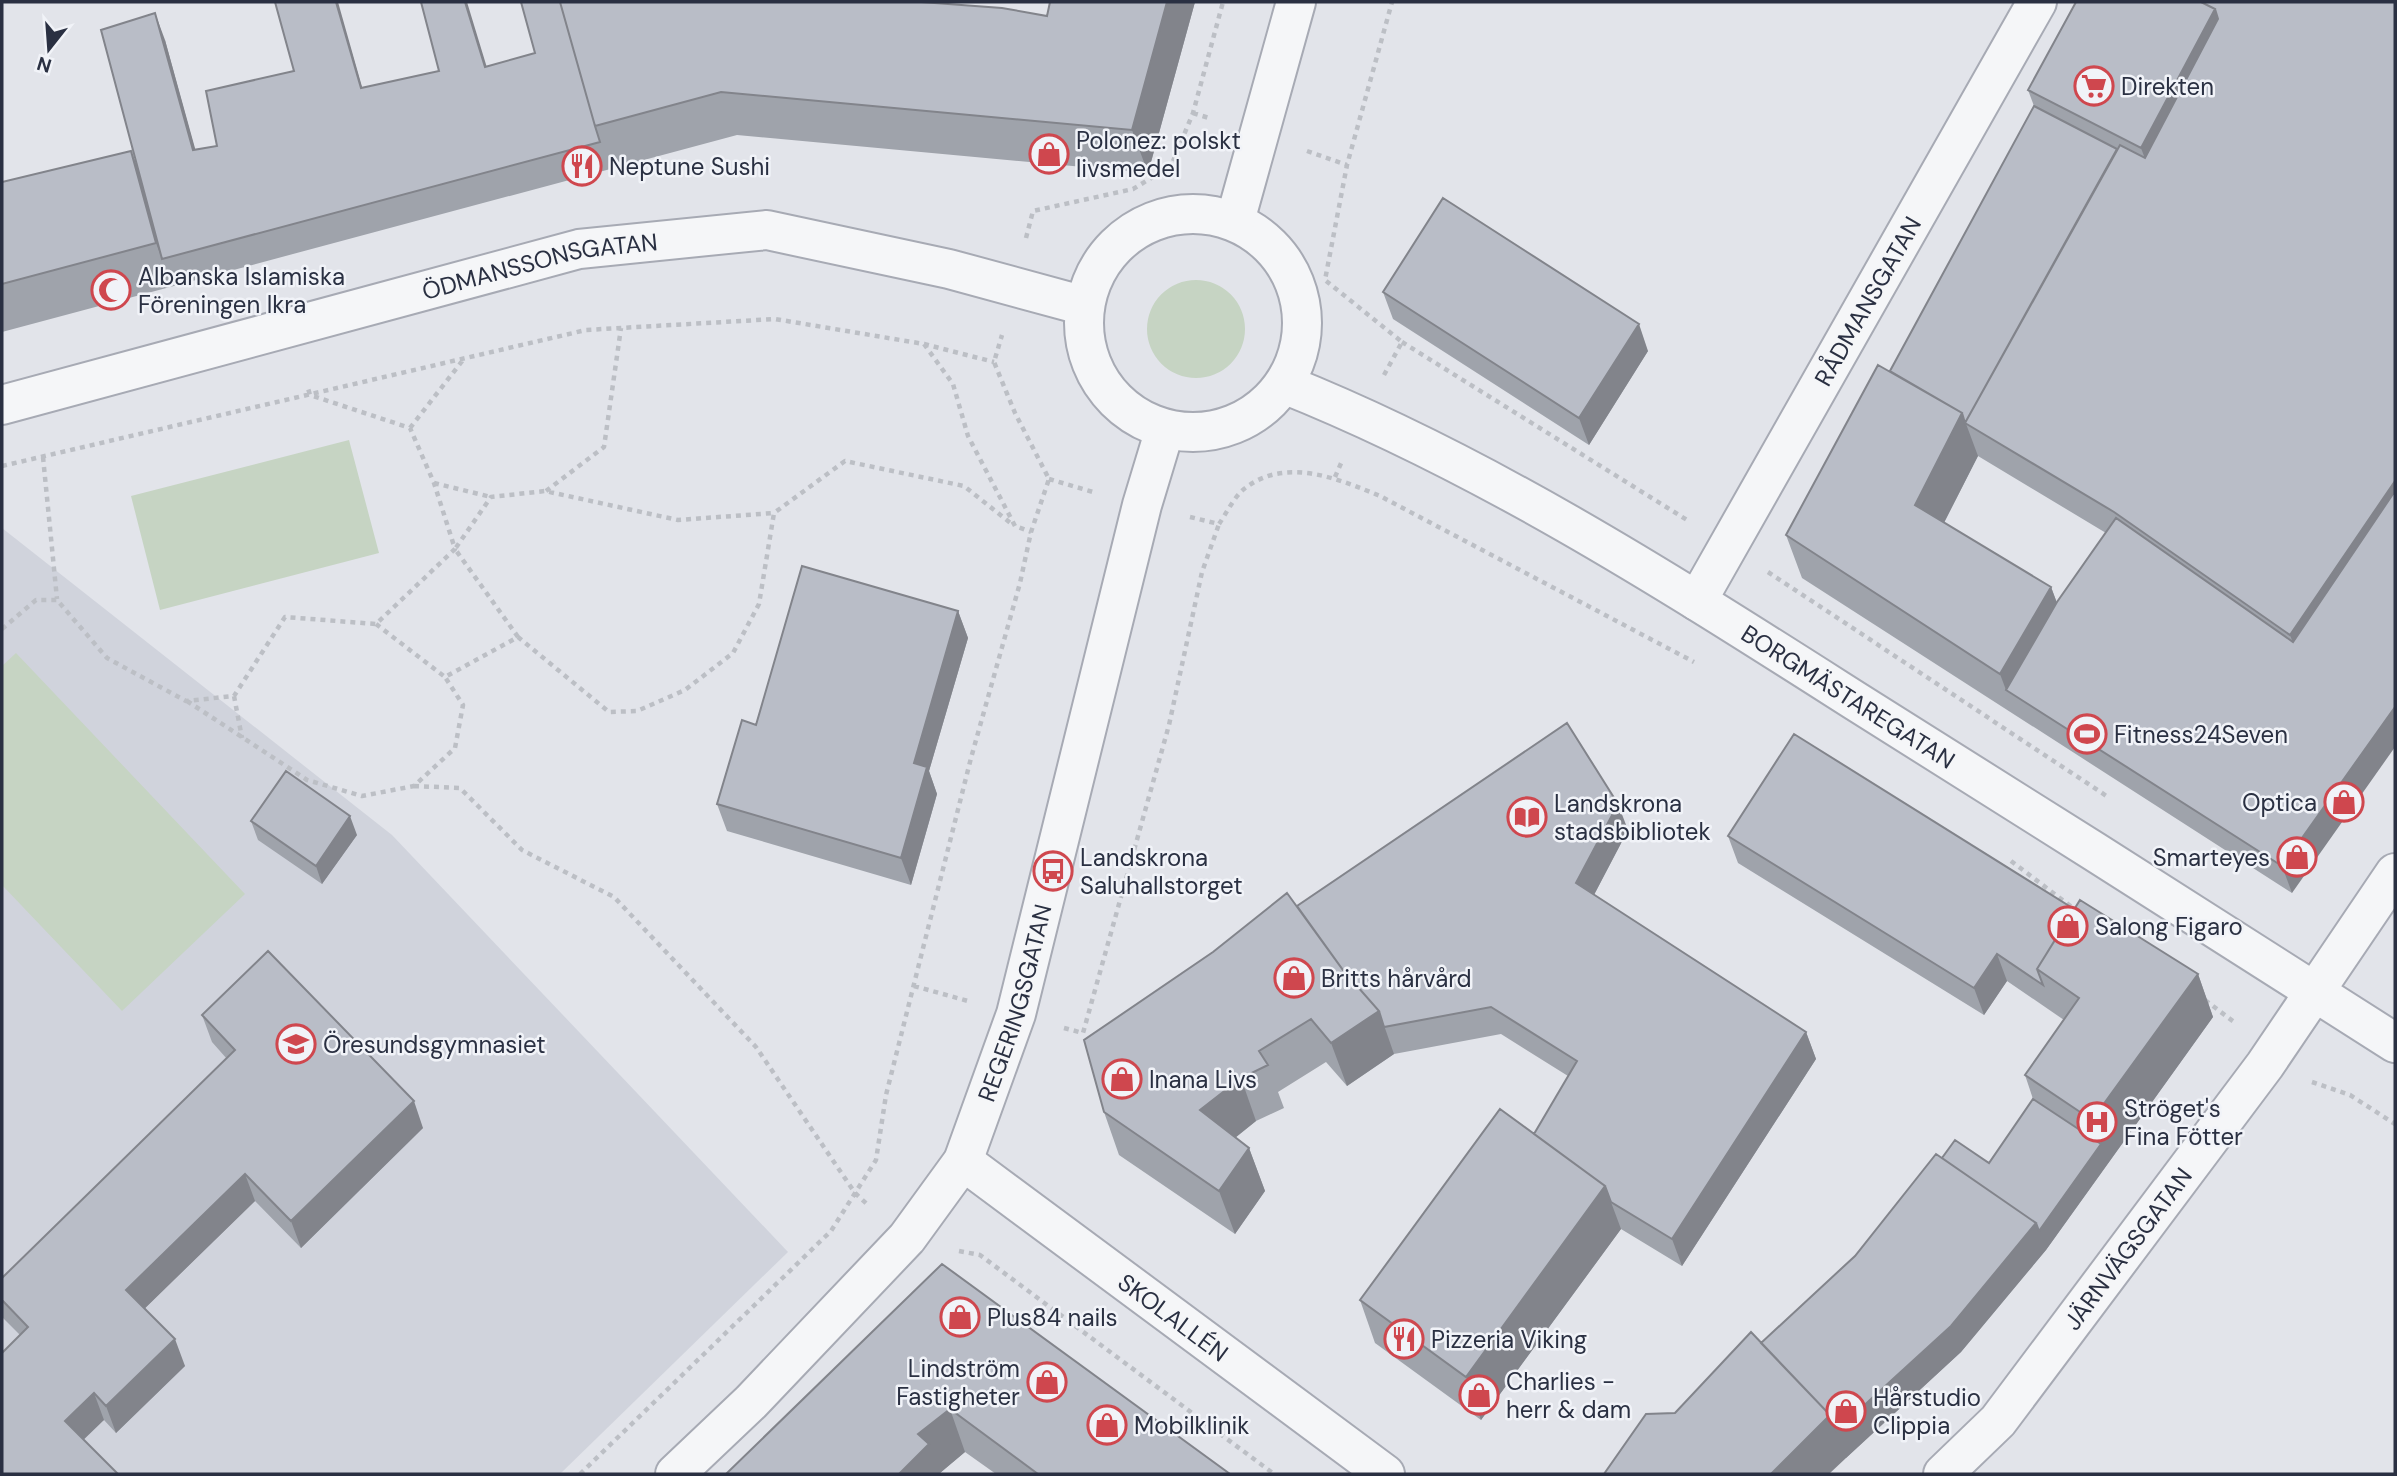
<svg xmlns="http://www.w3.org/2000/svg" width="2397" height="1476" font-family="'DM Sans',sans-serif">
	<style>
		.built { fill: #d0d3dc }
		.green { fill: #c6d4c3 }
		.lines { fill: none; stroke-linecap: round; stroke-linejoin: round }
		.street-casing { stroke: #a7aab4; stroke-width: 42 }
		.path { stroke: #bcbfc5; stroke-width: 4.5; stroke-dasharray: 5 5; stroke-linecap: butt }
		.street { stroke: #f5f6f8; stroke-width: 38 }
		.wall { fill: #9fa3ab; fill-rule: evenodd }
		.shaded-wall { fill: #82848b }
		.building { fill: #b9bdc7; stroke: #82848b; stroke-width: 2 }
		.labels { text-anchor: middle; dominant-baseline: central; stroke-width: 5; stroke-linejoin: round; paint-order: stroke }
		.poi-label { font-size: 24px; fill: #2a3042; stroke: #f1f3f8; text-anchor: start }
		.street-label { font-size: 24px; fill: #2a3042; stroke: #f1f3f8 }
	</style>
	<rect width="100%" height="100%" fill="#e2e4ea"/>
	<path class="built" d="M2,528L392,835L788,1252L560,1474H2Z"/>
	<path class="green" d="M1147 329a49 49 0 1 1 98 0a49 49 0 1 1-98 0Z
		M349,440L379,553L160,610L131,496Z
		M16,653L245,894L122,1011L2,885V666Z"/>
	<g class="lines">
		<g class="street-casing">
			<g id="street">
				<circle cx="1193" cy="323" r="109"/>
				<path d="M1235,221L1296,2"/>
				<path id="s1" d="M1284,384C1487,465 1673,585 1857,702C2037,815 2216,928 2395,1043"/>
				<path id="s2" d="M2,405L579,249L767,230L949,269L1085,306"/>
				<path id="s3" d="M1697,601L2037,2"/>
				<path id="s4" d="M963,1161L1385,1474"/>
				<path id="s5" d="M675,1474L751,1402L907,1238L963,1161L1016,1014L1142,505L1165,429"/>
				<path id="s6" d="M1943,1474L1998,1421L2265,1065L2395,873"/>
			</g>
		</g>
		<path class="path" d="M1193,113L1212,119
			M1307,151L1347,165
			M1026,238L1033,211L1133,189L1171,166L1193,113L1223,2
			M1402,342L1687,520
			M924,344L994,362
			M1384,375L1402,342L1325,280L1347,165L1392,2
			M410,428L463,360
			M43,457L57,599
			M2,466L586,330L775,319L924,344L953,384L968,436L1015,526L1031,532
			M1335,477L1342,461
			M1049,479L1093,492
			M434,483L491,497
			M546,491L604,447L621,328
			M1190,517L1219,524C1226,514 1234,497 1244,489C1285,456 1339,479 1380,496L1694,662
			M1768,572L2108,797
			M376,624L445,677L518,637L609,712L637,711L685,690L733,653L759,604L774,513L845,461L964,486L1013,525
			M2,629L36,600H57L107,658L186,701L234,696L285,617L376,624L455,549L434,483L410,428L310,395L307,385
			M518,637L455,549L491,497L545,491L678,520L774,513
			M234,696L242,738
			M187,701L307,780L362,796L414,786L455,748L463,705L445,677
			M414,786L460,788L522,850L614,897L756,1047L855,1193L869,1206
			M2011,861L2077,911
			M914,986L968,1001
			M2205,1000L2234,1022
			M1064,1028L1083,1033L1169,725L1202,572L1219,524
			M2312,1082L2350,1095L2395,1124
			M959,1251L980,1255L1274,1474
			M580,1474L831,1231L876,1160L886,1095L971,758L1020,583L1031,532L1049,479L1015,413L994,362L1002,335"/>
		<use href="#street" class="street"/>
	</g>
	<path class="wall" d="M1195,2L1148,173L737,135L2,332V182L131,151L138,168L165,40L195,150L217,146L362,88L486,67L1047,16Z
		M2395,2L2292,893L1802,578L1786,535L1890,371L2034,106L2028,90ZM1978,456L2106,533L2057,603L2051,587L1944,523Z
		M1383,292L1648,351L1589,445L1393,319Z
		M958,611L968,638L929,771L937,794L911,885L727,831L717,804L756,725Z
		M251,821L357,835L322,884L258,840Z
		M1628,830L1594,895L1806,1032L1816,1059L1682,1266L1621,1229L1481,1420L1375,1343L1360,1300L1534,1134L1568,1076L1501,1034L1394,1054L1347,1086L1326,1062L1278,1092L1284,1108L1256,1121L1235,1138L1249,1148L1265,1191L1235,1234L1119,1155L1104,1112L1297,906Z
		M1728,836L2074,909L2198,974L2213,1017L2046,1250L1961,1352L1846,1458L1761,1343L1855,1256L1942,1158L1989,1163L2033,1099L2025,1075L2064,1020L2007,981L1984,1015L1738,863Z
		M202,1015L423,1128L301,1248L255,1201L145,1308L185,1366L116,1433L104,1420L2,1474L20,1335L2,1317V1278L227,1059L212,1042Z
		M942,1264L1230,1474H996L965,1452L940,1473L726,1474Z"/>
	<path class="shaded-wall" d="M336,2H338L370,115L361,88Z
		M465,2H467L495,94L485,67Z
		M1167,2H1195L1148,173L1132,130Z
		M2215,9L2230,52L2157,191L2141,148Z
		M155,13L165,40L203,177L193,150Z
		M131,151L147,194L162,259L156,243Z
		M1639,324L1648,351L1589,445L1579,418Z
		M1962,413L1978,456L1931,548L1915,505Z
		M2395,481V533L2303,669L2290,635Z
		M2051,587L2067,630L2006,690L2000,674Z
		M958,611L968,638L929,771L937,794L911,885L901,858L914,763Z
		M2395,707V747L2292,893L2282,866Z
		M1618,804L1628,830L1586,910L1576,883Z
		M350,816L357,835L322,884L316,866Z
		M1997,954L2007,981L1984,1015L1974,988Z
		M2198,974L2213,1017L2046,1250L1961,1352L1846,1458L1829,1474H1771L2101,1144L2092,1120Z
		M1379,1011L1394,1054L1347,1086L1331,1043Z
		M1806,1032L1816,1059L1682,1266L1672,1239Z
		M1241,1078L1256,1121L1216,1153L1200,1110Z
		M414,1101L423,1128L301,1248L291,1221Z
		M1249,1148L1265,1191L1235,1234L1219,1191Z
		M245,1174L255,1201L136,1317L126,1290Z
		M1605,1186L1621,1229L1481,1420L1466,1377Z
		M175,1339L185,1366L116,1433L106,1406Z
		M94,1393L104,1420L75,1448L65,1421Z
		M950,1409L965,1452L940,1473V1474H899L918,1434Z"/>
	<path class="building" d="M275,2H336L361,88L439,71L421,2H465L485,67L535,53L521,2H560L595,126L600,142L162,259L101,30L155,13L193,150L217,146L206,91L294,71Z
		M560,2H921L1002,8L1047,16L1050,2H1167L1132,130L721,92L595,126Z
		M2076,2H2201L2215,9L2141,148L2028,90Z
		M2201,2H2395V481L2290,635L2114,512L1965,423L2120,145L2145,158L2218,19L2215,9Z
		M2034,106L2117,149L1965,423L1962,413L1890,371Z
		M131,151L156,243L2,284V182Z
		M1443,198L1639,324L1579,418L1383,292Z
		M1878,365L1962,413L1915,505L2051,587L2000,674L1786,535Z
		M2395,491V707L2282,866L2006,690L2057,602L2116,518L2293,642Z
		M802,566L958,611L914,763L927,767L901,858L717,804L742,720L756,725Z
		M1567,723L1618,804L1576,883L1806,1032L1672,1239L1611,1202L1605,1186L1534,1134L1577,1061L1491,1007L1384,1027L1379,1011L1343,970L1297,906Z
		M1794,734L2074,909L2037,969L2043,985L1997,954L1974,988L1728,836Z
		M286,771L350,816L316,866L251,821Z
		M1287,893L1343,970L1379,1011L1331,1043L1311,1019L1259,1051L1268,1065L1241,1078L1200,1110L1249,1148L1219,1191L1104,1112L1084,1040L1213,952Z
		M2080,900L2198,974L2092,1120L2025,1075L2079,998L2037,969Z
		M268,951L414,1101L291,1221L245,1174L126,1290L175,1339L106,1406L94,1393L65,1421L118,1474H2V1353L28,1327L2,1300V1278L235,1050L202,1015Z
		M2033,1099L2101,1144L2039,1231L2036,1223L1942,1158L1955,1140L1989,1163Z
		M1500,1109L1605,1186L1466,1377L1360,1300Z
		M1936,1154L2036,1223L1951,1326L1836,1431L1830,1415L1761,1343L1855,1256Z
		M942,1264L1230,1474H1038L950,1409L918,1434L929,1444L899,1474H726Z
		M1751,1332L1830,1415L1771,1474H1604L1646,1414L1675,1413Z"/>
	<defs>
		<g id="supermarket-ring" transform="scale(2.0125)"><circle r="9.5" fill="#f1f3f8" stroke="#cf474e" stroke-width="1.5"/><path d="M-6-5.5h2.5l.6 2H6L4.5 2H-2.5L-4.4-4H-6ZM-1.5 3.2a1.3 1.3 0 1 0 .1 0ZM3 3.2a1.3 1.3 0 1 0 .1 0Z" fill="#cf474e"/></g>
		<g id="shop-ring" transform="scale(2.0125)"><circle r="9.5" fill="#f1f3f8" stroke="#cf474e" stroke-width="1.5"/><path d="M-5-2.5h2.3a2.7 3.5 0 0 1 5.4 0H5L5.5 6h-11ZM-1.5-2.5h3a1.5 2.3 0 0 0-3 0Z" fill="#cf474e"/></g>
		<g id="restaurant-ring" transform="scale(2.0125)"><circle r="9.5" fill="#f1f3f8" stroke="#cf474e" stroke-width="1.5"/><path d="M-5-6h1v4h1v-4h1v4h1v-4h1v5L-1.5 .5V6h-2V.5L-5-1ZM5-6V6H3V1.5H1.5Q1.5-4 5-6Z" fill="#cf474e"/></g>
		<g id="mosque-ring" transform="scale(2.0125)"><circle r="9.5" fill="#f1f3f8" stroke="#cf474e" stroke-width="1.5"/><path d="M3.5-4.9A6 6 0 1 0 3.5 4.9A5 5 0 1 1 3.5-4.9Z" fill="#cf474e"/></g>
		<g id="stadium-ring" transform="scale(2.0125)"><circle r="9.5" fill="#f1f3f8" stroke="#cf474e" stroke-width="1.5"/><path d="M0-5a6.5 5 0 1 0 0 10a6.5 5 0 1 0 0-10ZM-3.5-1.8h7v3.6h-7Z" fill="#cf474e"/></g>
		<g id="library-ring" transform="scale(2.0125)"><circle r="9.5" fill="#f1f3f8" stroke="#cf474e" stroke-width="1.5"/><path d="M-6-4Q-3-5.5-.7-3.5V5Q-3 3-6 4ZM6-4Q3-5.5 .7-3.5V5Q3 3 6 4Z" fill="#cf474e"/></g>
		<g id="bus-ring" transform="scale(2.0125)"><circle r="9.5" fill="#f1f3f8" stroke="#cf474e" stroke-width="1.5"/><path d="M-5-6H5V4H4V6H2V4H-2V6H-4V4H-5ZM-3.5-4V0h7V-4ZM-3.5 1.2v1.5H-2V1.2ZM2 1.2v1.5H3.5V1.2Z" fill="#cf474e"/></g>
		<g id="school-ring" transform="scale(2.0125)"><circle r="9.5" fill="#f1f3f8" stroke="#cf474e" stroke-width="1.5"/><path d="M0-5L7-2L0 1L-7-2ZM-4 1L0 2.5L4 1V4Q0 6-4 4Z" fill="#cf474e"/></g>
		<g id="hospital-ring" transform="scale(2.0125)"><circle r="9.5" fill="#f1f3f8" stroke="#cf474e" stroke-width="1.5"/><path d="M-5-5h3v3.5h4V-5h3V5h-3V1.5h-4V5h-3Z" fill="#cf474e"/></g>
	</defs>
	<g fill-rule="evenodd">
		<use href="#supermarket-ring" x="2094" y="86"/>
		<use href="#shop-ring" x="1049" y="154"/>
		<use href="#restaurant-ring" x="582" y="166"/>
		<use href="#mosque-ring" x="111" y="290"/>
		<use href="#stadium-ring" x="2087" y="734"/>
		<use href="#shop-ring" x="2344" y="802"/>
		<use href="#library-ring" x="1527" y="817"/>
		<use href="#shop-ring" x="2297" y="857"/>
		<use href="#bus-ring" x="1053" y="871"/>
		<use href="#shop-ring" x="2068" y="926"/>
		<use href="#shop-ring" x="1294" y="978"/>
		<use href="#school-ring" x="296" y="1044"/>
		<use href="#shop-ring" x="1122" y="1079"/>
		<use href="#hospital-ring" x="2097" y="1122"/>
		<use href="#shop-ring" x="960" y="1317"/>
		<use href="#restaurant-ring" x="1404" y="1339"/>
		<use href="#shop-ring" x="1047" y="1382"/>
		<use href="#shop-ring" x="1479" y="1395"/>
		<use href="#shop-ring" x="1846" y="1411"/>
		<use href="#shop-ring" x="1107" y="1425"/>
	</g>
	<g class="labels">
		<g class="poi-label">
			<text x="2121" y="86">Direkten</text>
			<text x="1076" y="140">Polonez: polskt<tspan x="1076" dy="28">livsmedel</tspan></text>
			<text x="609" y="166">Neptune Sushi</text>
			<text x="138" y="276">Albanska Islamiska<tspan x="138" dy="28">Föreningen Ikra</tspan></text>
			<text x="2114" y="734">Fitness24Seven</text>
			<text x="2317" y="802" text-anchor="end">Optica</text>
			<text x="1554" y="803">Landskrona<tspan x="1554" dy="28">stadsbibliotek</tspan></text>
			<text x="1080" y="857">Landskrona<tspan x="1080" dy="28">Saluhallstorget</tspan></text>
			<text x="2270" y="857" text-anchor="end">Smarteyes</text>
			<text x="2095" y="926">Salong Figaro</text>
			<text x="1321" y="978">Britts hårvård</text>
			<text x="323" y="1044">Öresundsgymnasiet</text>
			<text x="1149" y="1079">Inana Livs</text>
			<text x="2124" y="1108">Ströget's<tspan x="2124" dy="28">Fina Fötter</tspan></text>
			<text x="987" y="1317">Plus84 nails</text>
			<text x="1431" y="1339">Pizzeria Viking</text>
			<text x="1020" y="1368" text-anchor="end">Lindström<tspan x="1020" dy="28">Fastigheter</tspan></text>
			<text x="1506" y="1381">Charlies -<tspan x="1506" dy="28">herr &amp; dam</tspan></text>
			<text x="1873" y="1397">Hårstudio<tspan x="1873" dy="28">Clippia</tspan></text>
			<text x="1134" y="1425">Mobilklinik</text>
		</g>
		<g class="street-label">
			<text stroke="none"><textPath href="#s2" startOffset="556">ÖDMANSSONSGATAN</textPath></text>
			<text stroke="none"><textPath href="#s3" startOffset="345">RÅDMANSGATAN</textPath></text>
			<text stroke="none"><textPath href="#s1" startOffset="646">BORGMÄSTAREGATAN</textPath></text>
			<text stroke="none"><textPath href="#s5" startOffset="593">REGERINGSGATAN</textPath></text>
			<text stroke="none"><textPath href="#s6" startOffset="292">JÄRNVÄGSGATAN</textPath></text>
			<text stroke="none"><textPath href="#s4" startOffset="262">SKOLALLÉN</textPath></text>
		</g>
	</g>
	<rect width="2397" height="1476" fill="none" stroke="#2a3042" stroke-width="7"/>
	<g transform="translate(49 49) rotate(197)" stroke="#f1f3f8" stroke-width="5" paint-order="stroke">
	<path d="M0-5L12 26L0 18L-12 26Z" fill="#2a3042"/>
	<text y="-10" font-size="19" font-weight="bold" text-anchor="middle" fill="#2a3042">N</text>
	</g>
</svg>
